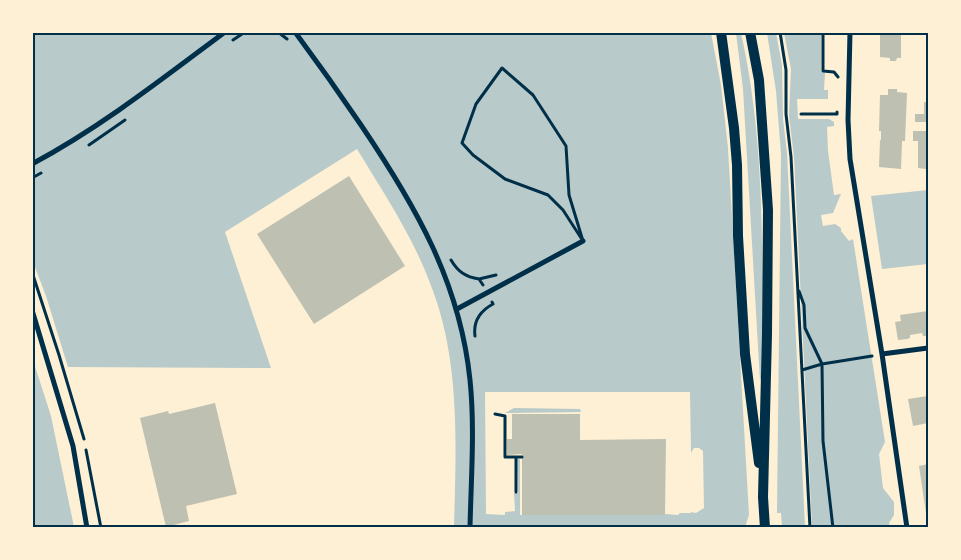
<svg xmlns="http://www.w3.org/2000/svg" width="961" height="560" font-family="'Noto Sans',sans-serif">
	<style>
		.green { fill: #b9caca; fill-rule: evenodd }
		.building { fill: #bec0b2 }
		.lines { fill: none; stroke-linecap: round; stroke-linejoin: round }
		.path { stroke: #003049; stroke-width: 3 }
		.minor { stroke: #003049; stroke-width: 5 }
		.secondary { stroke: #003049; stroke-width: 10 }
		.neatline { fill: none; stroke: #003049; stroke-width: 2 }
	</style>
	<rect width="100%" height="100%" fill="#fdf0d5"/>
	<path class="green" d="M32,33H711L721,85L728,148L749,515L745,527H454C456,446 461,360 430,283C412,235 383,192 357,149L225,232L271,368L68,367L46,296L33,262ZM485,392H690L691,453L694,448H699L703,451L704,508L696,513L691,512V513H680L678,515L666,514L520,515V459H517L518,493H514L515,511L505,512V515L486,514Z
		M736,33H741C762,127 763,224 762,321C762,335 764,370 760,381L743,89Z
		M767,33H776L782,65L783,119L787,153L805,527H782L781,513H777L781,154L776,91Z
		M784,33H821V72L825,73L824,90H828V99H797L798,119H829L834,122V126L827,127L828,151L834,195L841,194L833,213L821,215L823,226L835,224L841,228V231L849,241L853,239L885,442L879,454L883,488L894,502V515L889,523L890,527H812L794,157L789,116L791,69Z
		M928,190V264L882,269L871,196Z
		M32,357L51,416L74,527H33Z
		M514,408L580,409L581,412L505,413Z"/>
	<path class="building" d="M880,34H901V58H897L896,61H890V58L880,57Z
		M888,89H897V92L907,93L905,141H902L901,169L879,167L880,140H881V131H879L880,95H888Z
		M924,102H928V122H915V114H924Z
		M913,131H928V167H926V169L918,168V141H913Z
		M349,176L405,266L314,324L257,234Z
		M928,311V336H923L922,333L910,335V338L907,339L898,340L895,322L901,321L900,315Z
		M928,396V423L913,426L908,399Z
		M215,403L237,494L186,506L189,521L166,527L140,418L168,411L169,414Z
		M512,414H580V440L666,439L665,515H522V454L507,455V439H512Z
		M928,464V513H926L919,466Z"/>
	<g class="lines">
		<path class="path" d="M278,32L287,39
			M780,32L786,70V114L791,157L810,528
			M823,32V71L834,72L838,77
			M233,40L245,32
			M502,68L533,95L566,146L569,195L583,241L563,210L548,195L505,179L473,155L462,143L476,104Z
			M801,114H837V112
			M89,145L125,120
			M32,178L41,173
			M451,260C458,272 466,277 479,279L483,285
			M32,272L59,355L84,439
			M479,279L496,275
			M799,291L804,305L805,328L822,364L823,441L833,528
			M475,336C473,321 480,311 493,304L492,302
			M802,370L822,364L872,356
			M495,414L505,416V457H522
			M86,450L101,528
			M516,492V457"/>
		<path class="minor" d="M295,32C318,63 340,94 361,125C415,205 460,282 470,380C475,428 471,479 470,528
			M850,32L848,120L850,159L882,354L907,528
			M32,164C101,127 162,79 225,32
			M457,309L583,241
			M32,310L73,446L87,528
			M882,354L928,348"/>
		<path class="secondary" d="M721,32L734,128L737,165L738,236L745,354L759,463
			M750,32L759,80L768,210L767,334L763,497L765,528"/>
	</g>
	<rect width="961" height="560" fill="none" stroke="#fdf0d5" stroke-width="68"/>
	<rect x="34" y="34" width="893" height="492" class="neatline"/>
</svg>
